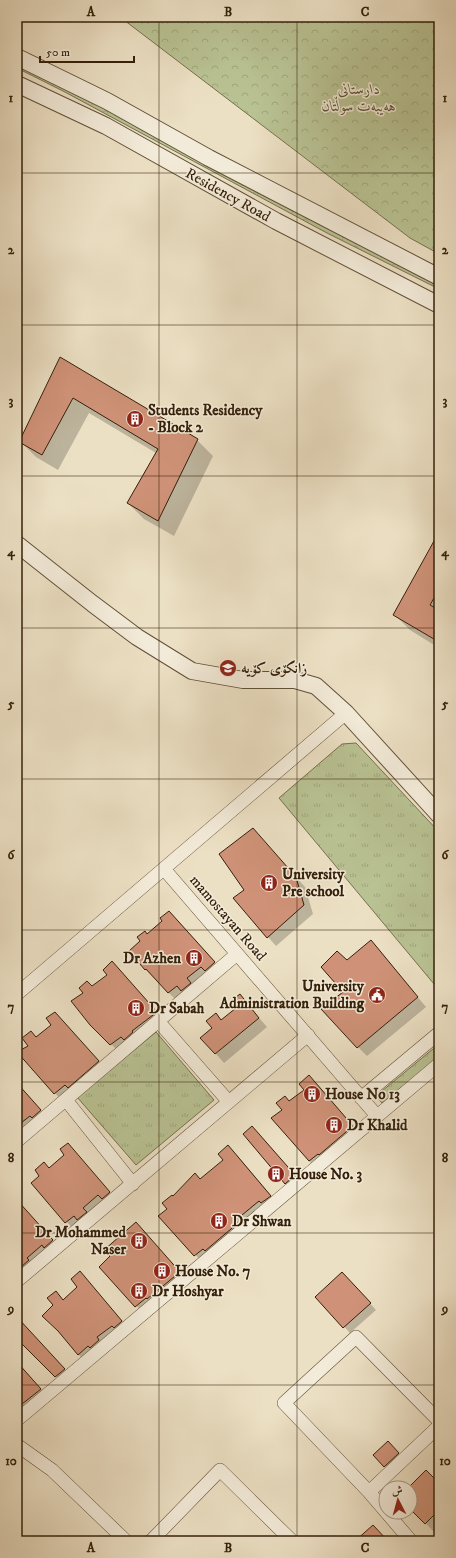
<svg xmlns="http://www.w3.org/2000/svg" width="456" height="1558" font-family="'IM FELL DW Pica',Amiri,serif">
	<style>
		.forest { fill: url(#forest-crowns); stroke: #76714e }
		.park { fill: url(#park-tufts); stroke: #76714e }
		.shadow { fill: #0003 }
		.building { fill: #cf9278; stroke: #34200a }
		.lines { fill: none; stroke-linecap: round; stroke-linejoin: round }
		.minor-casing { stroke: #625038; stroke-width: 14 }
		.tertiary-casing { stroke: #625038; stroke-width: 18 }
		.minor { stroke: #f3ebd9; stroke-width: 13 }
		.tertiary { stroke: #f3ebd9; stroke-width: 16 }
		.grid { fill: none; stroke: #34200a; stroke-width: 1; stroke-opacity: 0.55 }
		.labels { text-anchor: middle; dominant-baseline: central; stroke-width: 3; stroke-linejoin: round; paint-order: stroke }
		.park-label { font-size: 15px; font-style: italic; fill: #5c5133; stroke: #f3ebd9 }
		.street-label { font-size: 15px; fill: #34200a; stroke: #f3ebd9 }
		.poi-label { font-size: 15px; font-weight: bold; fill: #34200a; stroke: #f3ebd9; text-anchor: start }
		.neatline { fill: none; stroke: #34200a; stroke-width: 1.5 }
		.grid-label { font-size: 13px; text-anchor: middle; font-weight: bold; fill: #34200a }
	</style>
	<defs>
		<pattern id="forest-crowns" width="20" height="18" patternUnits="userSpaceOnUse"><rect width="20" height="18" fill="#b9c293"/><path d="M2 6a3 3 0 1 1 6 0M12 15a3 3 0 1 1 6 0" fill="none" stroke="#a0a67d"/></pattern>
		<pattern id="park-tufts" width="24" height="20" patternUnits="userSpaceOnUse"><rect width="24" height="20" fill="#b9c293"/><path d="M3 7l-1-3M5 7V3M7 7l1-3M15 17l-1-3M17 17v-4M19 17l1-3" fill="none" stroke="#a0a67d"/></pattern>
	</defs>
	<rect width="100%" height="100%" fill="#ece0c4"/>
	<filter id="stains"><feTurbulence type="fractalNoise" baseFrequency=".005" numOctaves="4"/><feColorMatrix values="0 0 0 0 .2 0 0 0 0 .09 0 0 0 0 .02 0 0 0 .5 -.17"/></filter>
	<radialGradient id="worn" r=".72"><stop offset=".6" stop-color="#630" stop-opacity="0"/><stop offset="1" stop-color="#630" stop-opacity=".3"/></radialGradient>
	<path class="forest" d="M120,17H439V254L410,238Z
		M17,57L439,278V289L327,233L63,91L17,68Z"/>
	<path class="park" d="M356,743L439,832V990L279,798L342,744Z
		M156,1032L214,1100L136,1165L77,1097Z
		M439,1044V1057L382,1103L376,1096Z"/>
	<path class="shadow" d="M61,359L197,440L213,456L174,536L144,519L128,503L156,453L89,413L58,470L36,457L20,441Z
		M439,534V648L410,630L394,614Z
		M261,838L305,887L313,914L276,946L268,937L246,890Z
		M178,921L223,972L177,1001L146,970L130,951L147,935Z
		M379,950L426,1007L367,1056L358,1047L344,992L347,961Z
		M120,971L165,1021L120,1053L91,1024L92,987Z
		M240,996L267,1027L224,1063L202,1038L214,1029L216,1015L222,1020L238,1008Z
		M64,1022L107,1070L63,1102L55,1093L30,1046L36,1038Z
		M17,1083L49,1120L29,1132L17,1120Z
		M318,1085L361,1135L318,1170L309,1161L283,1110L289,1102Z
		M261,1137L303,1185L294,1192L286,1183Z
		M76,1153L118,1202L75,1231L32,1183L65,1156Z
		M237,1155L279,1205L204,1264L159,1216L168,1209L173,1197L201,1180L225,1160Z
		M17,1201L61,1250L17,1281Z
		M144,1232L188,1281L145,1315L101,1267Z
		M348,1279L376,1310L350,1333L316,1297Z
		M88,1281L130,1330L87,1363L78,1354L55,1305L56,1293L64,1301Z
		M17,1327L30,1332L73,1379L65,1385L17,1338Z
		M17,1362L49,1398L30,1413L17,1400Z
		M388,1443L404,1459L391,1472L375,1455Z
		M426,1472L439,1484V1528L434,1532L410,1507V1488Z"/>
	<path class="building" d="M60,357L198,439L158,521L127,503L158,449L73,398L42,455L19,442Z
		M439,532V589L430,605L439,610V642L393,615Z
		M253,828L296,877L304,905L267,938L233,898L244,890L219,854Z
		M169,911L215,962L205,971L201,967L187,978L191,983L181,991L177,986L168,993L146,969L145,970L129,951L140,941L137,937L145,931L147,934L162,921L160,918Z
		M371,940L418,997L357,1048L321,1009L343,992L321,967L337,951L347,960Z
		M112,961L157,1012L132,1031L133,1032L124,1040L121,1037L110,1045L90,1025L71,1001L83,993L79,988L87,981L92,986L107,975L103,970Z
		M240,994L259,1018L215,1054L200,1038L212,1028L206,1021L216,1013L221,1020L236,1008L231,1001Z
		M55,1012L99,1061L68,1088L65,1085L54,1094L17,1052L28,1046L22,1038L31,1031L36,1037L51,1025L46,1018Z
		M309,1075L353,1126L319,1155L318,1154L309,1161L271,1118L282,1110L276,1103L285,1096L289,1101L304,1090L299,1084Z
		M17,1083L41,1110L32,1118L30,1116L17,1126Z
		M252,1126L295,1175L285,1184L243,1134Z
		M68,1143L110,1192L102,1199L98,1195L83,1208L87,1212L77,1220L74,1216L65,1223L31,1183L39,1176L35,1170L44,1162L49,1168L64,1155L60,1149Z
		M228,1145L271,1196L261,1203L259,1201L236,1220L238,1223L205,1251L203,1249L194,1256L158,1216L167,1209L162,1203L172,1195L173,1196L195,1173L200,1179L223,1160L218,1154Z
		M17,1200L53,1240L44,1248L42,1245L27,1258L29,1260L21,1267L18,1264L17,1266Z
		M136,1222L180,1272L147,1299L146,1298L135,1307L99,1267L110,1256L104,1250Z
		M80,1271L122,1321L114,1328L112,1326L97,1337L99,1340L90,1348L88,1346L78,1355L58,1331L42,1316L53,1305L47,1298L56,1291L63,1300L77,1287L71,1279Z
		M342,1272L371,1303L343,1328L315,1297Z
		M17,1317L65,1369L55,1377L17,1339Z
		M17,1362L41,1389L17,1408Z
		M388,1441L399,1453L384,1467L373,1455Z
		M426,1470L439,1483V1510L425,1524L410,1509V1486Z
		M373,1525L388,1541H355Z"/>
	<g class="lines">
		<g class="minor-casing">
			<path id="minor" d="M164,869L377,1116
				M17,994L346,713
				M158,1021L229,1102
				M361,1098L439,1033
				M66,1100L133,1184
				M17,1141L237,954
				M17,1281L308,1035
				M17,1420L439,1064
				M17,1445L52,1470L126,1541
				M369,1492L284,1403L356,1337L439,1421
				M151,1541L220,1470L292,1541
				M411,1541L369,1492L439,1426"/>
		</g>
		<g class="tertiary-casing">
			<path id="tertiary" d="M17,57L107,101L209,158L439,277
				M17,84L106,126L276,221L439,305
				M17,544L93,604L137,637L192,671L243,680H295L316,686L346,713L439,815"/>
		</g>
		<use href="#minor" class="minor"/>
		<use href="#tertiary" class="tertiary"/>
	</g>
	<path class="grid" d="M159,17V1541M297,17V1541M17,173H439M17,325H439M17,476H439M17,628H439M17,779H439M17,930H439M17,1082H439M17,1233H439M17,1385H439"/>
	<defs>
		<g id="building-disc" transform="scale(0.9)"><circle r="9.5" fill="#8f2418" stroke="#f3ebd9"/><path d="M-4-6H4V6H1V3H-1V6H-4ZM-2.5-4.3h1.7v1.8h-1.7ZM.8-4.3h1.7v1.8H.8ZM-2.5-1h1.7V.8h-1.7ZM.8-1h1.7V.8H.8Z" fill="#fff"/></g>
		<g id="university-disc" transform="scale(0.9)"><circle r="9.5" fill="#8f2418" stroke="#f3ebd9"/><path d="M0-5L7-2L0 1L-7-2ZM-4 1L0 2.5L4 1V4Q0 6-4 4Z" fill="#fff"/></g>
		<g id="civic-disc" transform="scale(0.9)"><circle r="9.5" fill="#8f2418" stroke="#f3ebd9"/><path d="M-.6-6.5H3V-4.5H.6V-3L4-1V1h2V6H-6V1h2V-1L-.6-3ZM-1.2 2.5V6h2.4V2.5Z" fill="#fff"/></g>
	</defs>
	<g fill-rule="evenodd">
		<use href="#building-disc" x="135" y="419"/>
		<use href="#university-disc" x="228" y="668"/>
		<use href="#building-disc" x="269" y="883"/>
		<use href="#building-disc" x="194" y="958"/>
		<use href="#civic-disc" x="377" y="995"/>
		<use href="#building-disc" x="136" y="1008"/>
		<use href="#building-disc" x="312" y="1094"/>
		<use href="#building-disc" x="334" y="1125"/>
		<use href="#building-disc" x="276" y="1174"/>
		<use href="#building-disc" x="219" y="1221"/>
		<use href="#building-disc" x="139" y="1241"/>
		<use href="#building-disc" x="162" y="1271"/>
		<use href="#building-disc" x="139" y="1291"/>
	</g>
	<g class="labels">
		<g class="park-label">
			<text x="359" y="89">دارستانی<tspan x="359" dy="17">هەیبەت سوڵتان</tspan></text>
		</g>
		<g class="street-label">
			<text transform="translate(228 195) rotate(29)">Residency Road</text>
			<text transform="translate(228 918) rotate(49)">mamostayan Road</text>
		</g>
		<g class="poi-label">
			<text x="148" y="410">Students Residency<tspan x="148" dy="17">- Block 2</tspan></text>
			<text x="241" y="668">زانکۆی کۆیە</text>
			<text x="282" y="874">University<tspan x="282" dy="17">Pre school</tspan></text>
			<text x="181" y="958" text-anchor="end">Dr Azhen</text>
			<text x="364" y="986" text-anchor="end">University<tspan x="364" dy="17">Administration Building</tspan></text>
			<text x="149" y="1008">Dr Sabah</text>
			<text x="325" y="1094">House No 13</text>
			<text x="347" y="1125">Dr Khalid</text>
			<text x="289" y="1174">House No. 3</text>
			<text x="232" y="1221">Dr Shwan</text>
			<text x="126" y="1232" text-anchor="end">Dr Mohammed<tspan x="126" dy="17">Naser</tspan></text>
			<text x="175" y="1271">House No. 7</text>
			<text x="152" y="1291">Dr Hoshyar</text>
		</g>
	</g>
	<rect width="456" height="1558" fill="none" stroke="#ece0c4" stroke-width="44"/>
	<g transform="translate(398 1500) rotate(354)"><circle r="19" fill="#f3ebd9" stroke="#a79a86"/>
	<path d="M0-3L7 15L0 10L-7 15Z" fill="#8f2418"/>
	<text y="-6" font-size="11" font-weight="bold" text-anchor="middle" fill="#34200a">ش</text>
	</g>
	<path d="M40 56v6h94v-6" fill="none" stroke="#34200a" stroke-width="2"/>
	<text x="46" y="56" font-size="12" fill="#34200a" stroke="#f3ebd9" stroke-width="3" paint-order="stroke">50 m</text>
	<rect x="22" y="22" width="412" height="1514" class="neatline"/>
	<g class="grid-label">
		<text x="91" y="16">A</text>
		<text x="228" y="16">B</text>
		<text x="365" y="16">C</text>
		<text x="11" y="102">1</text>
		<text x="445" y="102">1</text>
		<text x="11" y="254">2</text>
		<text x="445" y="254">2</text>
		<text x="11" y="405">3</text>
		<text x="445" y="405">3</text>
		<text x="11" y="556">4</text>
		<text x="445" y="556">4</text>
		<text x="11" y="708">5</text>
		<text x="445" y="708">5</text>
		<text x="11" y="859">6</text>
		<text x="445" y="859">6</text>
		<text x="11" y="1011">7</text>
		<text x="445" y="1011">7</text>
		<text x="11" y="1162">8</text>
		<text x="445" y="1162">8</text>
		<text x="11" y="1313">9</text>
		<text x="445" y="1313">9</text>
		<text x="11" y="1465">10</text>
		<text x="445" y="1465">10</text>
		<text x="91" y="1552">A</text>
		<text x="228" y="1552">B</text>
		<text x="365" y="1552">C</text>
	</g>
	<rect width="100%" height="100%" filter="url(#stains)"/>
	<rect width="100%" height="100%" fill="url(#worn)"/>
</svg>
